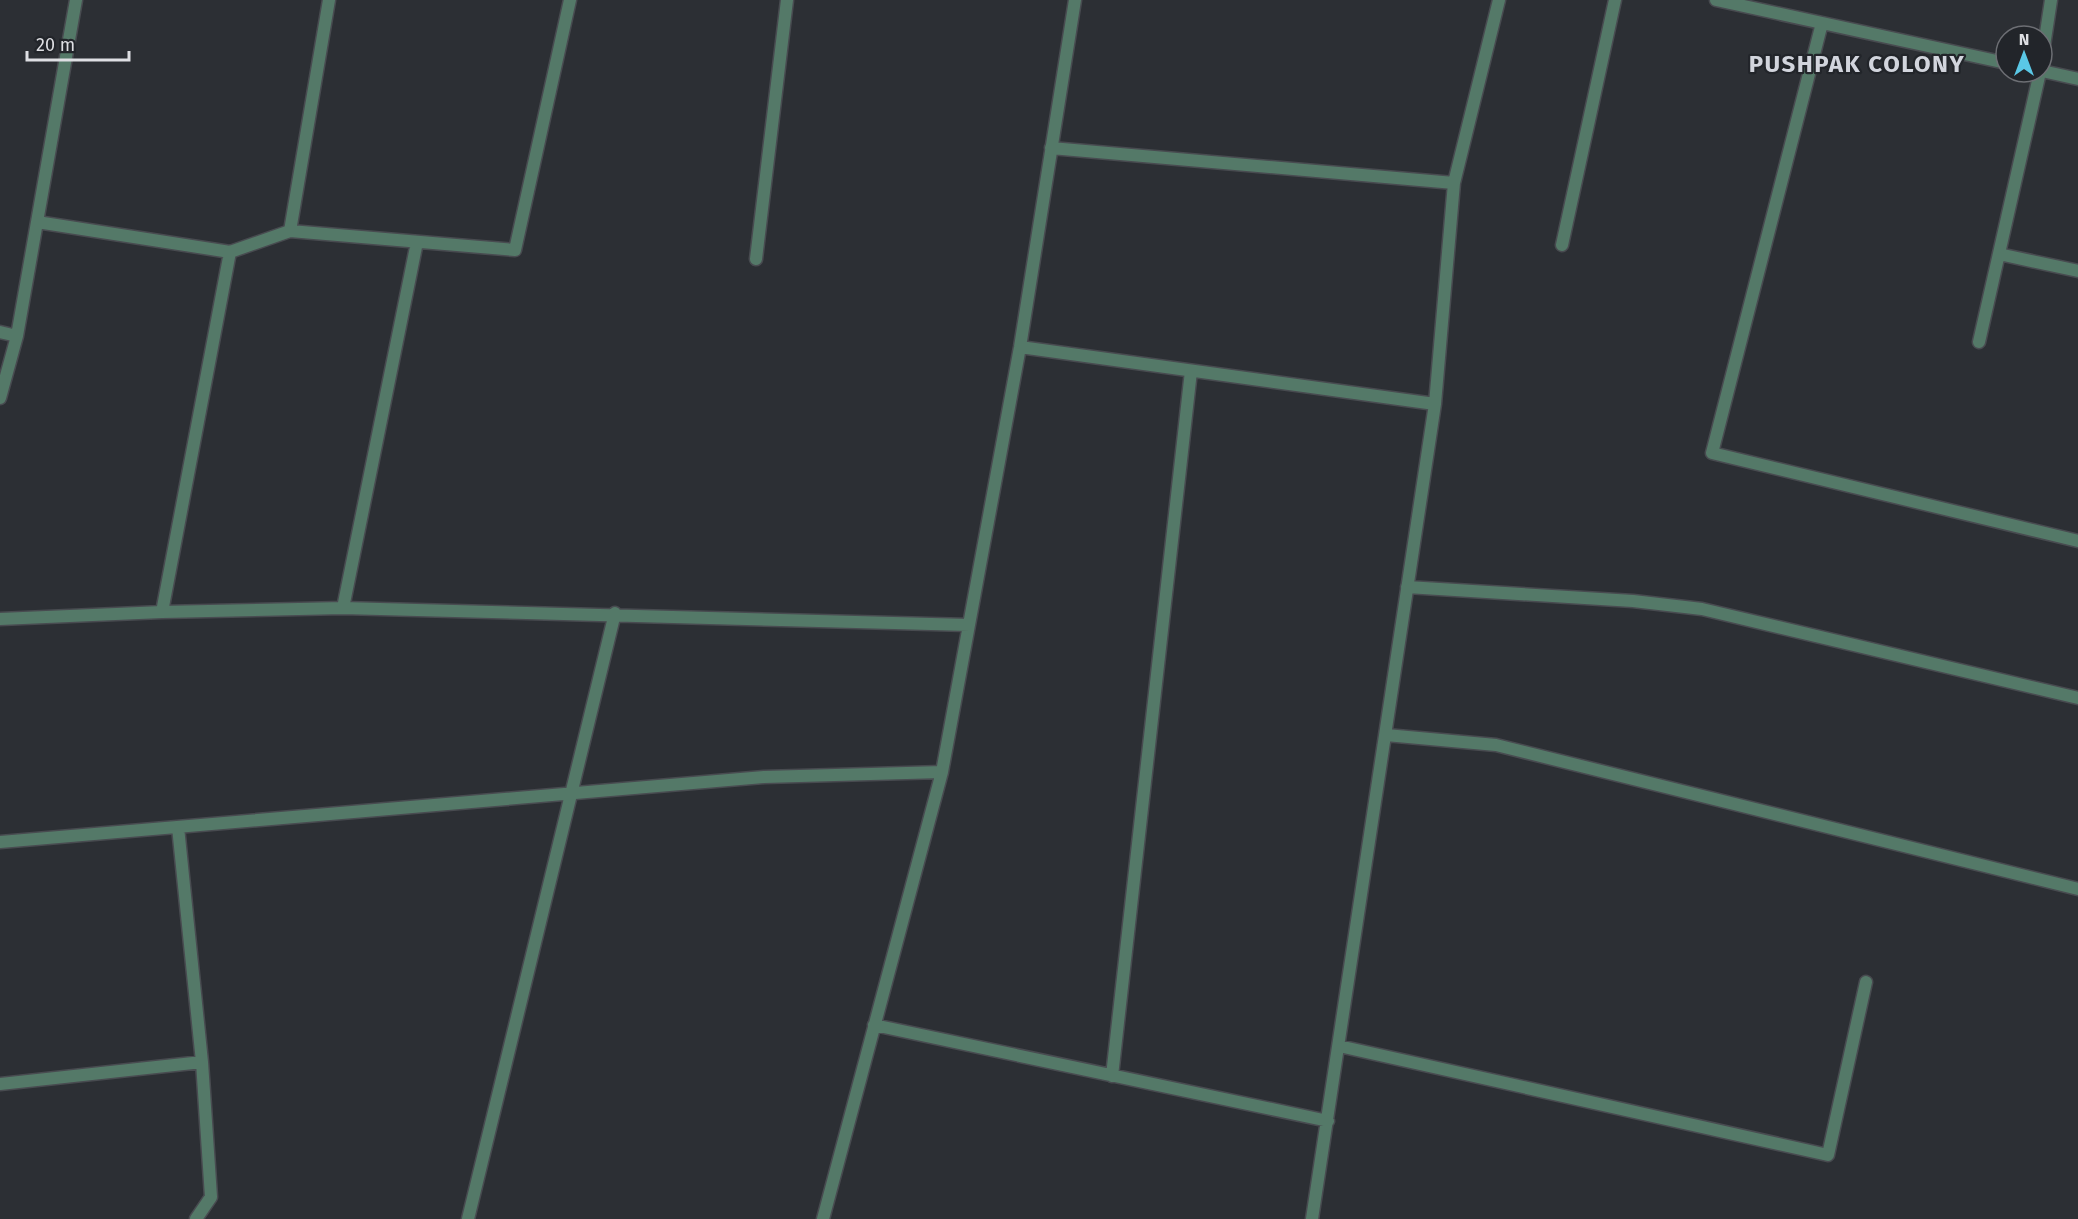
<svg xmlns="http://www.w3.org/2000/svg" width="2078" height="1219" font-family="'Fira Sans',sans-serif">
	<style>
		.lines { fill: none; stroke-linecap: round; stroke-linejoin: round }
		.minor-casing { stroke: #484b50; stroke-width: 15 }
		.minor { stroke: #547968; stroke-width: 12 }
		.labels { text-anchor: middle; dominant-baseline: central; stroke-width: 4.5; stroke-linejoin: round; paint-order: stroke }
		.district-label { font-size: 24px; font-weight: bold; letter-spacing: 1.5px; fill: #d2d5dd; stroke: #22252a }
	</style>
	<rect width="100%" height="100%" fill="#2c2f34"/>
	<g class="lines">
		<g class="minor-casing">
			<path id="minor" d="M1716,0L2006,63
				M1822,23L1712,453L2078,541
				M2042,59L2051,0
				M2042,71L2078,79
				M1051,148L1454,183
				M37,222L230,252L162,612
				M290,231L515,250L570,0
				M1562,245L1615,0
				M230,252L290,231L329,0
				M1999,254L2078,271
				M756,259L787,0
				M0,332L17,336
				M1979,342L2040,72
				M1020,347L1435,404
				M0,398L17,336L76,0
				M1407,587L1633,601L1702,609L2078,698
				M343,608L417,242
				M0,619L162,612L343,608L969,625
				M1386,735L1496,745L2078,889
				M178,827L202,1062L211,1197L196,1219
				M0,842L764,777L942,772
				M874,1025L1328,1121
				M1339,1046L1828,1155L1866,982
				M1112,1076L1191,371
				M0,1084L202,1062
				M468,1219L615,613
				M823,1219L942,772L1020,347L1075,0
				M1312,1219L1435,404L1454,183L1499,0"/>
		</g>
		<use href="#minor" class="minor"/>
	</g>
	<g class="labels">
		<g class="district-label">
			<text x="1857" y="64">PUSHPAK COLONY</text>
		</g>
	</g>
	<g transform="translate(2024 54)"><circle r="28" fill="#22252a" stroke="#6d6f74" stroke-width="1.5"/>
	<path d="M0-4.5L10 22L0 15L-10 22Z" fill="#5ac8e6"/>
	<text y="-9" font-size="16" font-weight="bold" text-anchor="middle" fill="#dedfe3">N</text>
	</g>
	<path d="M27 51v9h102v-9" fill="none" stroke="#dedfe3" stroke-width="3"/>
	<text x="36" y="51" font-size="18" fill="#dedfe3" stroke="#22252a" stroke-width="4.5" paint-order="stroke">20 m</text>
</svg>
